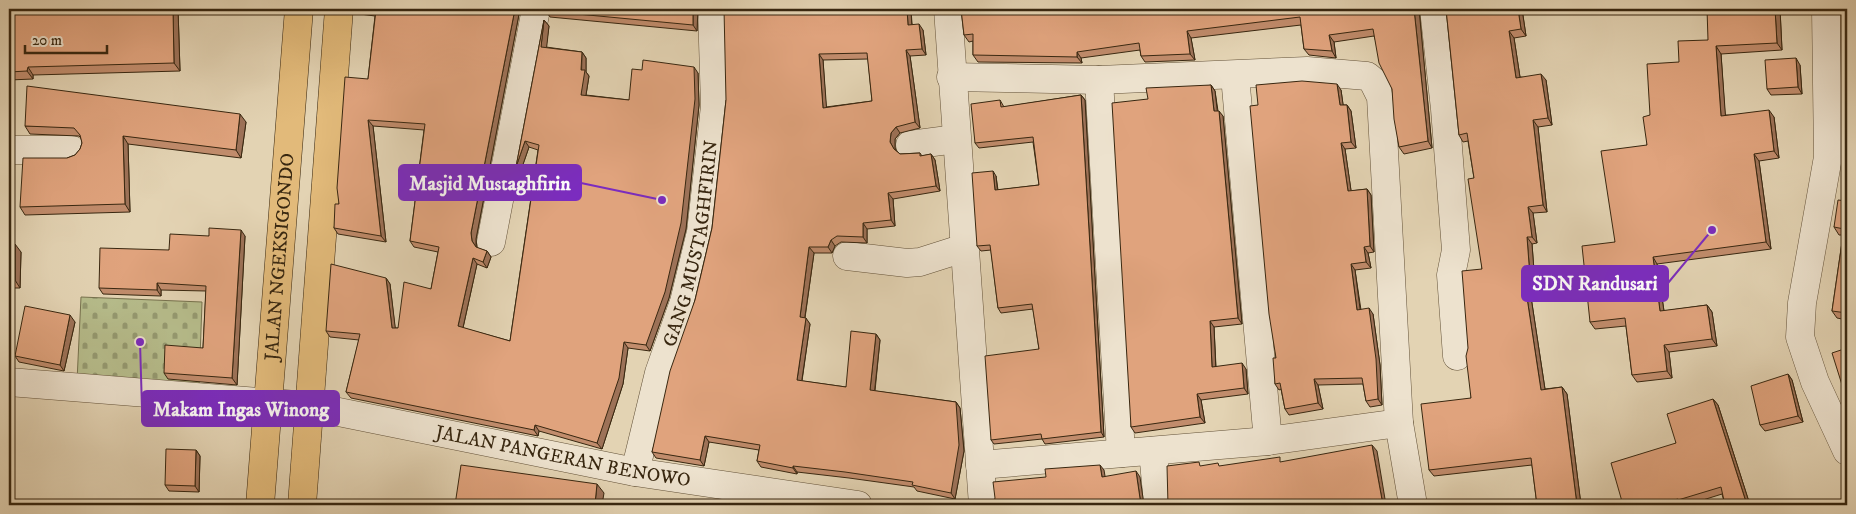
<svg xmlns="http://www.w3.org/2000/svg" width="1856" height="514" font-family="'IM FELL DW Pica',serif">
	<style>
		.cemetery { fill: url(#cemetery-stones); stroke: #77724e }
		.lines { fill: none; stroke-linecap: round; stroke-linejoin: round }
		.street-casing { stroke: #635239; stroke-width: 29 }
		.primary-casing { stroke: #382710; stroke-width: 29 }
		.street { stroke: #ede2ce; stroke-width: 28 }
		.primary { stroke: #e2ba7a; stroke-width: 28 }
		.wall { fill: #c18c6c; stroke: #382710; fill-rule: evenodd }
		.shaded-wall { fill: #9d7258; stroke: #382710 }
		.building { fill: #e0a37d; stroke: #382710; fill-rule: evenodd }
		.labels { text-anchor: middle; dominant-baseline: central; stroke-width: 4.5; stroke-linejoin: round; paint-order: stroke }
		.street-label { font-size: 19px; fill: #382710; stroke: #ede2ce }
		.leader { fill: none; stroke: #7b2cbf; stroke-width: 2 }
		.callout-dot { fill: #7b2cbf; stroke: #ede2ce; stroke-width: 2 }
		.callout { fill: #7b2cbf; stroke: #7b2cbf; stroke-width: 2 }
		.callout-label { font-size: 20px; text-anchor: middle; font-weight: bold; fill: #fff }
	</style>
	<defs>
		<pattern id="cemetery-stones" width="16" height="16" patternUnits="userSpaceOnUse" patternTransform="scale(1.25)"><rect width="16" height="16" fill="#b6bc8b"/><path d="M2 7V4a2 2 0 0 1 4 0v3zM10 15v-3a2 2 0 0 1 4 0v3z" fill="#959970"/></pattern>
	</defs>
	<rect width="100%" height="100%" fill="#e3d3b3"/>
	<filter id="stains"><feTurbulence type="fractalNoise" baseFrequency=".004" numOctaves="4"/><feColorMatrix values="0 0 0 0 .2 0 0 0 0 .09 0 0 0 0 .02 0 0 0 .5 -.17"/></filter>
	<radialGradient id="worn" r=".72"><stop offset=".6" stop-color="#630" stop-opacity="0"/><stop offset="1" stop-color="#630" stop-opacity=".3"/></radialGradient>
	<path class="cemetery" d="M81,297L202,302L199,387L77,381Z"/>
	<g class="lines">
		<g class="street-casing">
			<g id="street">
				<path d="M948,9L983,505"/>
				<path d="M1434,9L1445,109L1456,250L1451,275L1457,356"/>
				<path d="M1826,9L1828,157L1802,303L1800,337L1815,382L1847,451"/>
				<path d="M1235,76L1268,441"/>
				<path d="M951,77L1099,80L1307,71L1367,76L1373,81L1381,97L1399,423L1413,505"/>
				<path d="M1099,80L1121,453"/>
				<path d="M910,145L956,139"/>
				<path d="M9,150H72"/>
				<path d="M491,242L536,9"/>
				<path d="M847,256L907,263L920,262L964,248"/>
				<path id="s1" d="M9,382L309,406L635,472L858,505"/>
				<path d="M1153,451L1158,505"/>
				<path d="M980,465L1268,441L1399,423"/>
				<path id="s2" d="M635,472L659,373L684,302L701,232L715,106L712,9"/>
			</g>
		</g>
		<g class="primary-casing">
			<g id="primary">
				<path id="s3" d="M260,505L299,9"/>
				<path d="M302,505L339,9"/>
			</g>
		</g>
		<use href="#street" class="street"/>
		<use href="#primary" class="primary"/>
	</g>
	<path class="wall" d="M9,9H178L180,71L33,75V79L9,80Z
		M357,9H520L476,239L477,248L487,251L491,257L487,268L477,264L463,328L510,341L538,150L529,147L520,173L516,167L544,20L549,26L546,47L582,52L586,58V72L589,76L586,95L629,100L698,73L699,105L686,229L669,298L650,351L628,348L623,384L602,449L539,431L538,436L351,398L346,392L359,340L330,337L326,331L386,278L390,284L395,328H398L431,289L438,252L414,247L410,241L424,130L373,126L386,242L338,234L334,228L368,79L375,16L360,14Z
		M698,9L697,31L550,17L546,11Z
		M911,9L912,24L923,30L926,55L910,56L920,128L900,133L895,139V148L896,150L900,154L920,153L922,156L931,154L935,160L940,191L893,199L895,226L867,229V243L841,242L835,246L832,253H814L805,318L810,324L802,381L846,387L876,334L880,340L875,391L956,402L960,408L964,451L955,499L917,491L914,487L849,478L797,472V474L761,467L757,461L759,450L709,442L704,466L656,458L652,452L695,300L712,228L726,100ZM868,59L872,101L826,107L823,60Z
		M961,9H1419L1432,148L1404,154L1399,147L1392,89L1374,36L1334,42L1336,58L1309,55L1304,49L1301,25L1191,38L1195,60L1145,62L1141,56L1140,50L1081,58L1082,63L978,62L973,55V41L969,42L964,35Z
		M1446,9H1522L1526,36L1514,38L1520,77L1546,80L1552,125L1538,127L1547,212L1533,213L1537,243L1532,244L1536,297H1531L1545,389L1562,387L1567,394L1581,505H1537L1532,465L1434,476L1429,470L1471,398L1482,269L1474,178L1468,141L1463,142L1459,135Z
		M1780,9L1782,50L1721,54L1725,115L1774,117L1779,158L1759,161L1771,249L1657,264L1664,311L1707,305L1712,312L1717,346L1669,352L1672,378L1637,382L1632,375L1626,326L1595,329L1590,322L1615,242L1647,145L1650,115L1679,62L1708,40Z
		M1800,65L1802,94L1771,95L1767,89Z
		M1211,85L1215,91L1218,111L1223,116L1242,324L1214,327L1216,367L1246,369L1248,394L1201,400L1205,423L1135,433L1131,427L1148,99Z
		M1341,90L1343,105H1347L1351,111L1356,148L1345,149L1351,191L1367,189L1371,195L1374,252L1368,253L1371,268L1355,270L1361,310L1373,314L1380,365L1382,405L1370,407L1366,401L1363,384L1318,385L1323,409L1289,415L1285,409L1281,389L1279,390L1275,384L1276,358L1258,105Z
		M1081,95L1085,100L1104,437L1045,444L1042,439L994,444L991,440L1039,349L1033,309L1001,313L998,308L991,250L981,251L977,246L996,176L998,190L1039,185L1033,142L979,148L975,143L1000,100L1004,107Z
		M246,122L241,158L128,144L130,212L25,215L20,207L67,158L75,155L80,149L82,143L81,138L79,136L30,134L25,126Z
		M1847,201V320L1837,318L1832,311L1843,235H1839L1834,227Z
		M209,236H245L237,385L168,379L164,373L203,348L206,291L161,290V296L103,294L99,288L169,250Z
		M9,244L21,252L20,288H9Z
		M75,322L64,371L19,362L15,356Z
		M1847,348V393H1846L1843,388Z
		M1788,374L1792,380L1803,422L1765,431L1760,425Z
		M1713,399L1718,405L1750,505H1725L1722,494L1687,505H1623Z
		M196,450L200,456L199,492L169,491L165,485Z"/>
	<path class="shaded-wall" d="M173,9H178L180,71L174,63Z
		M515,9H520L476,239V247L472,241L471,233Z
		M693,9H698L697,31L693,25Z
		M907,9H911L912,31L908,25Z
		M1414,9H1419L1432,148L1428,141Z
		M1518,9H1522L1526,36L1521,29Z
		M1775,9H1780L1782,50L1777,43Z
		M544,20L549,26L546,53L541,47Z
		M919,24L923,30L926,55L922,49Z
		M1187,31L1191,38L1195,60L1190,54Z
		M1509,31L1514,38L1521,84L1516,78Z
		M1329,35L1334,42L1336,58L1332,51Z
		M1716,46L1721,54L1726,123L1721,116Z
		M906,50L910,56L920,128L915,122Z
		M582,52L586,58V72L589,76L585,101L581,95Z
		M1077,52L1081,58L1082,63L1077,57Z
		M819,54L823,60L827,114L823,108Z
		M1796,58L1800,65L1802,94L1798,87Z
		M28,67L33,75V79L27,71Z
		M694,67L698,73L699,105L686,229L669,298L650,351L646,345Z
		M1541,74L1546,80L1552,125L1548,118Z
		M1337,84L1341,90L1344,111L1340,105Z
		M1211,85L1215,91L1218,117L1214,111Z
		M1081,95L1085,100L1104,437L1101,432Z
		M1347,105L1351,111L1356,148L1351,142Z
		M1769,110L1774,117L1779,158L1774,151Z
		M1219,111L1223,116L1242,324L1238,318Z
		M240,114L246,122L241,158L236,150Z
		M368,120L373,126L386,242L381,236Z
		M1533,120L1538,127L1547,212L1543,205Z
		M896,127L900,133L895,139V148L898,155L894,149L890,142L891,133Z
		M123,136L128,144L130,212L125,204Z
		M525,141L529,147L520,173L516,167Z
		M1341,143L1345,149L1352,197L1348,191Z
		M931,154L935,160L940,191L936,186Z
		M1754,154L1759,161L1771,249L1766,242Z
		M993,171L996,176L998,195L995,190Z
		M1367,189L1371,195L1374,252L1370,246Z
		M888,193L893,199L895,226L891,220Z
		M1528,207L1533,213L1537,243L1532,237Z
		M863,223L867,229V243L863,237Z
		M241,230L245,236L237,385L232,378Z
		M1527,237L1532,244L1536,297L1531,290Z
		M831,240L835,246L832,253L828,247Z
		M15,244L21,252L20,288L15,280Z
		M809,247L814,253L804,323L800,317Z
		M1364,247L1368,253L1371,268L1366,262Z
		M487,251L491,257L487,268L483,262Z
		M1653,257L1657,264L1665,318L1660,311Z
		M473,258L477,264L462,332L458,326Z
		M1351,264L1355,270L1361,316L1357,310Z
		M386,278L390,284L396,334L392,328Z
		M157,283L161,290V296L157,290Z
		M1526,291L1531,297L1546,396L1541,390Z
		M1707,305L1712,312L1717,346L1712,339Z
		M1369,308L1373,314L1380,365L1382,405L1378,399Z
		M70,315L75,322L64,371L60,365Z
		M806,318L810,324L801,386L797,380Z
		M1210,321L1214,327L1216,373L1212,367Z
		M876,334L880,340L874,396L870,390Z
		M624,342L628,348L623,384L602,449L597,443Z
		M1664,345L1669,352L1672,378L1667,371Z
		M1242,363L1246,369L1248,394L1244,388Z
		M1788,374L1792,380L1803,422L1798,416Z
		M1314,379L1318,385L1323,409L1318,403Z
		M1562,387L1567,394L1581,505H1577Z
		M1197,394L1201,400L1205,423L1200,417Z
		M1713,399L1718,405L1750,505H1747Z
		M956,402L960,408L964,451L955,499L951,493Z
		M535,425L539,431L538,436L534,430Z
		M705,436L709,442L704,466L700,460Z
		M1372,445L1377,451L1386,505H1383Z
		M196,450L200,456L199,492L195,486Z
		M1100,465L1104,470L1106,482L1102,477Z
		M793,466L797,472V474L793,468Z
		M1136,471L1140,477L1144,505H1141Z
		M597,484L604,493L602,505L595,504Z"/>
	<path class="building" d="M9,9H173L174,63L28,67L27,71L9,72Z
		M363,9H515L471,233L472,241L476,247L487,251L483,262L473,258L458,326L510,341L539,145L525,141L516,167L544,20L541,47L582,52L581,70H585L581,95L629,100L632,69L642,70L643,60L694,67L695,99L681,223L665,292L646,345L624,342L619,378L597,443L535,425L534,430L346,392L360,334L326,331L331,264L386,278L392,328H398L404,282L431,289L439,247L410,241L425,124L368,120L381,236L334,228L335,204H339L337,188L345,77L368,79L376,10Z
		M546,9H693V25L546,11Z
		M724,9H907L908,25L919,24L922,49L906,50L915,122L896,127L891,133L890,142L894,149L900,154L920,153V156L931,154L936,186L888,193L891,220L863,223V237L837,236L831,240L828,247H809L800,317L806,318L797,380L846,387L851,331L876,334L870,390L956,402L959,445L951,493L912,485L913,482L845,472L793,466V468L757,461L760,445L705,436L700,460L652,452L670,371L695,300L712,228L726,100ZM867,53L872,101L823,108L819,54Z
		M961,9H1414L1428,141L1399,147L1394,119L1392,89L1379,63L1373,29L1329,35L1332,51L1304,49L1300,17L1187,31L1190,54L1141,56L1139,43L1077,52V57L973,55V34L964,35Z
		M1446,9H1518L1521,29L1509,31L1516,78L1541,74L1548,118L1533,120L1543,205L1528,207L1532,237H1527L1531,290L1526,291L1541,390L1562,387L1577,505H1537L1531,458L1429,470L1421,404L1471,398L1466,356L1468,348L1462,271L1482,269L1468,179L1474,178L1467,133L1459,135Z
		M1707,9H1775L1777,43L1716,46L1721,116L1769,110L1774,151L1754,154L1766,242L1653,257L1660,311L1707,305L1712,339L1664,345L1667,371L1632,375L1625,318L1590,322L1582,246L1615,242L1601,151L1647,145L1643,117L1650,115L1647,64L1679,62L1678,41L1708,40Z
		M1796,58L1798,87L1767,89L1765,60Z
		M1302,81L1337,84L1340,105H1347L1351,142L1341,143L1348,191L1367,189L1370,246L1364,247L1366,262L1351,264L1357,310L1369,308L1376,359L1378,399L1366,401L1362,378L1314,379L1318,403L1285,409L1280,383L1275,384L1273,358H1276L1269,314L1250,106L1258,105L1256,85Z
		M1211,85L1214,111H1219L1238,318L1210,321L1212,367L1242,363L1244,388L1197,394L1200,417L1131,427L1112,103L1148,99L1146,88Z
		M27,86L240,114L236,150L123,136L125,204L20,207L23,158H67L75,155L80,149L82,143L80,135L74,128L25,126Z
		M1081,95L1101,432L1042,439L1041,434L991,440L985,356L1039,349L1032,304L998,308L990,245L977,246L972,173L993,171L995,190L1039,185L1033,137L975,143L971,104L1000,100L1001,107Z
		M1847,136V151H1844Z
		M1838,200L1847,201V313L1832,311L1844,229L1834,227Z
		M209,228L241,230L232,378L164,373L165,345L203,348L206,286L157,283V290L99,288L100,248L169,250L170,234L209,236Z
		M9,244H15V280H9Z
		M25,306L70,315L60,365L15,356Z
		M1847,348V386L1843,388L1832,353Z
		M1788,374L1798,416L1760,425L1751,386Z
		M1713,399L1747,505H1725L1721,487L1678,500V499L1654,505H1623L1611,463L1676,443L1667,414Z
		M1372,445L1383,505H1168L1167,466L1199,462L1200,466L1218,463L1219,466L1280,457V462Z
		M166,449L196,450L195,486L165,485Z
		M461,465L597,484L595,504L601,505H455Z
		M1100,465L1102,477L1136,471L1141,505H993L995,498L993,482L1046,477L1045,469Z"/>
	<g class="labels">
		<g class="street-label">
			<text stroke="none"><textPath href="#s2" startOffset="236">GANG MUSTAGHFIRIN</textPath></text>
			<text stroke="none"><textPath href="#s3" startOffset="249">JALAN NGEKSIGONDO</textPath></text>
			<text stroke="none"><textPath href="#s1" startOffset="560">JALAN PANGERAN BENOWO</textPath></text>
		</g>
	</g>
	<path class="leader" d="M662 200L581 183M1712 230L1668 283M140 342L142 409"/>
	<g class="callout-dot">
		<circle cx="662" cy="200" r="5"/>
		<circle cx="1712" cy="230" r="5"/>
		<circle cx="140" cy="342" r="5"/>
	</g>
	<g class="callout">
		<rect x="399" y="165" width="182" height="35" rx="5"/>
		<rect x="1522" y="266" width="146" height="35" rx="5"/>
		<rect x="142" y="391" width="197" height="35" rx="5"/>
	</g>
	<g class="callout-label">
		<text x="490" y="190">Masjid Mustaghfirin</text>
		<text x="1595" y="290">SDN Randusari</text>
		<text x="241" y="416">Makam Ingas Winong</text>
	</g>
	<rect width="1856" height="514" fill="none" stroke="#e3d3b3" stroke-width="30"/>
	<rect x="10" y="10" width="1836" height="494" fill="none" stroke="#382710" stroke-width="2.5"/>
	<rect x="15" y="15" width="1826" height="484" fill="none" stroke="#382710"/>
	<path d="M25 45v8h82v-8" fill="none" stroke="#382710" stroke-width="2.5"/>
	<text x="32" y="45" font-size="15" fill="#382710" stroke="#ede2ce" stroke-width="4" paint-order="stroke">20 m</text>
	<rect width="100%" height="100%" filter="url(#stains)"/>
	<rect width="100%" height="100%" fill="url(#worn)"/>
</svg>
